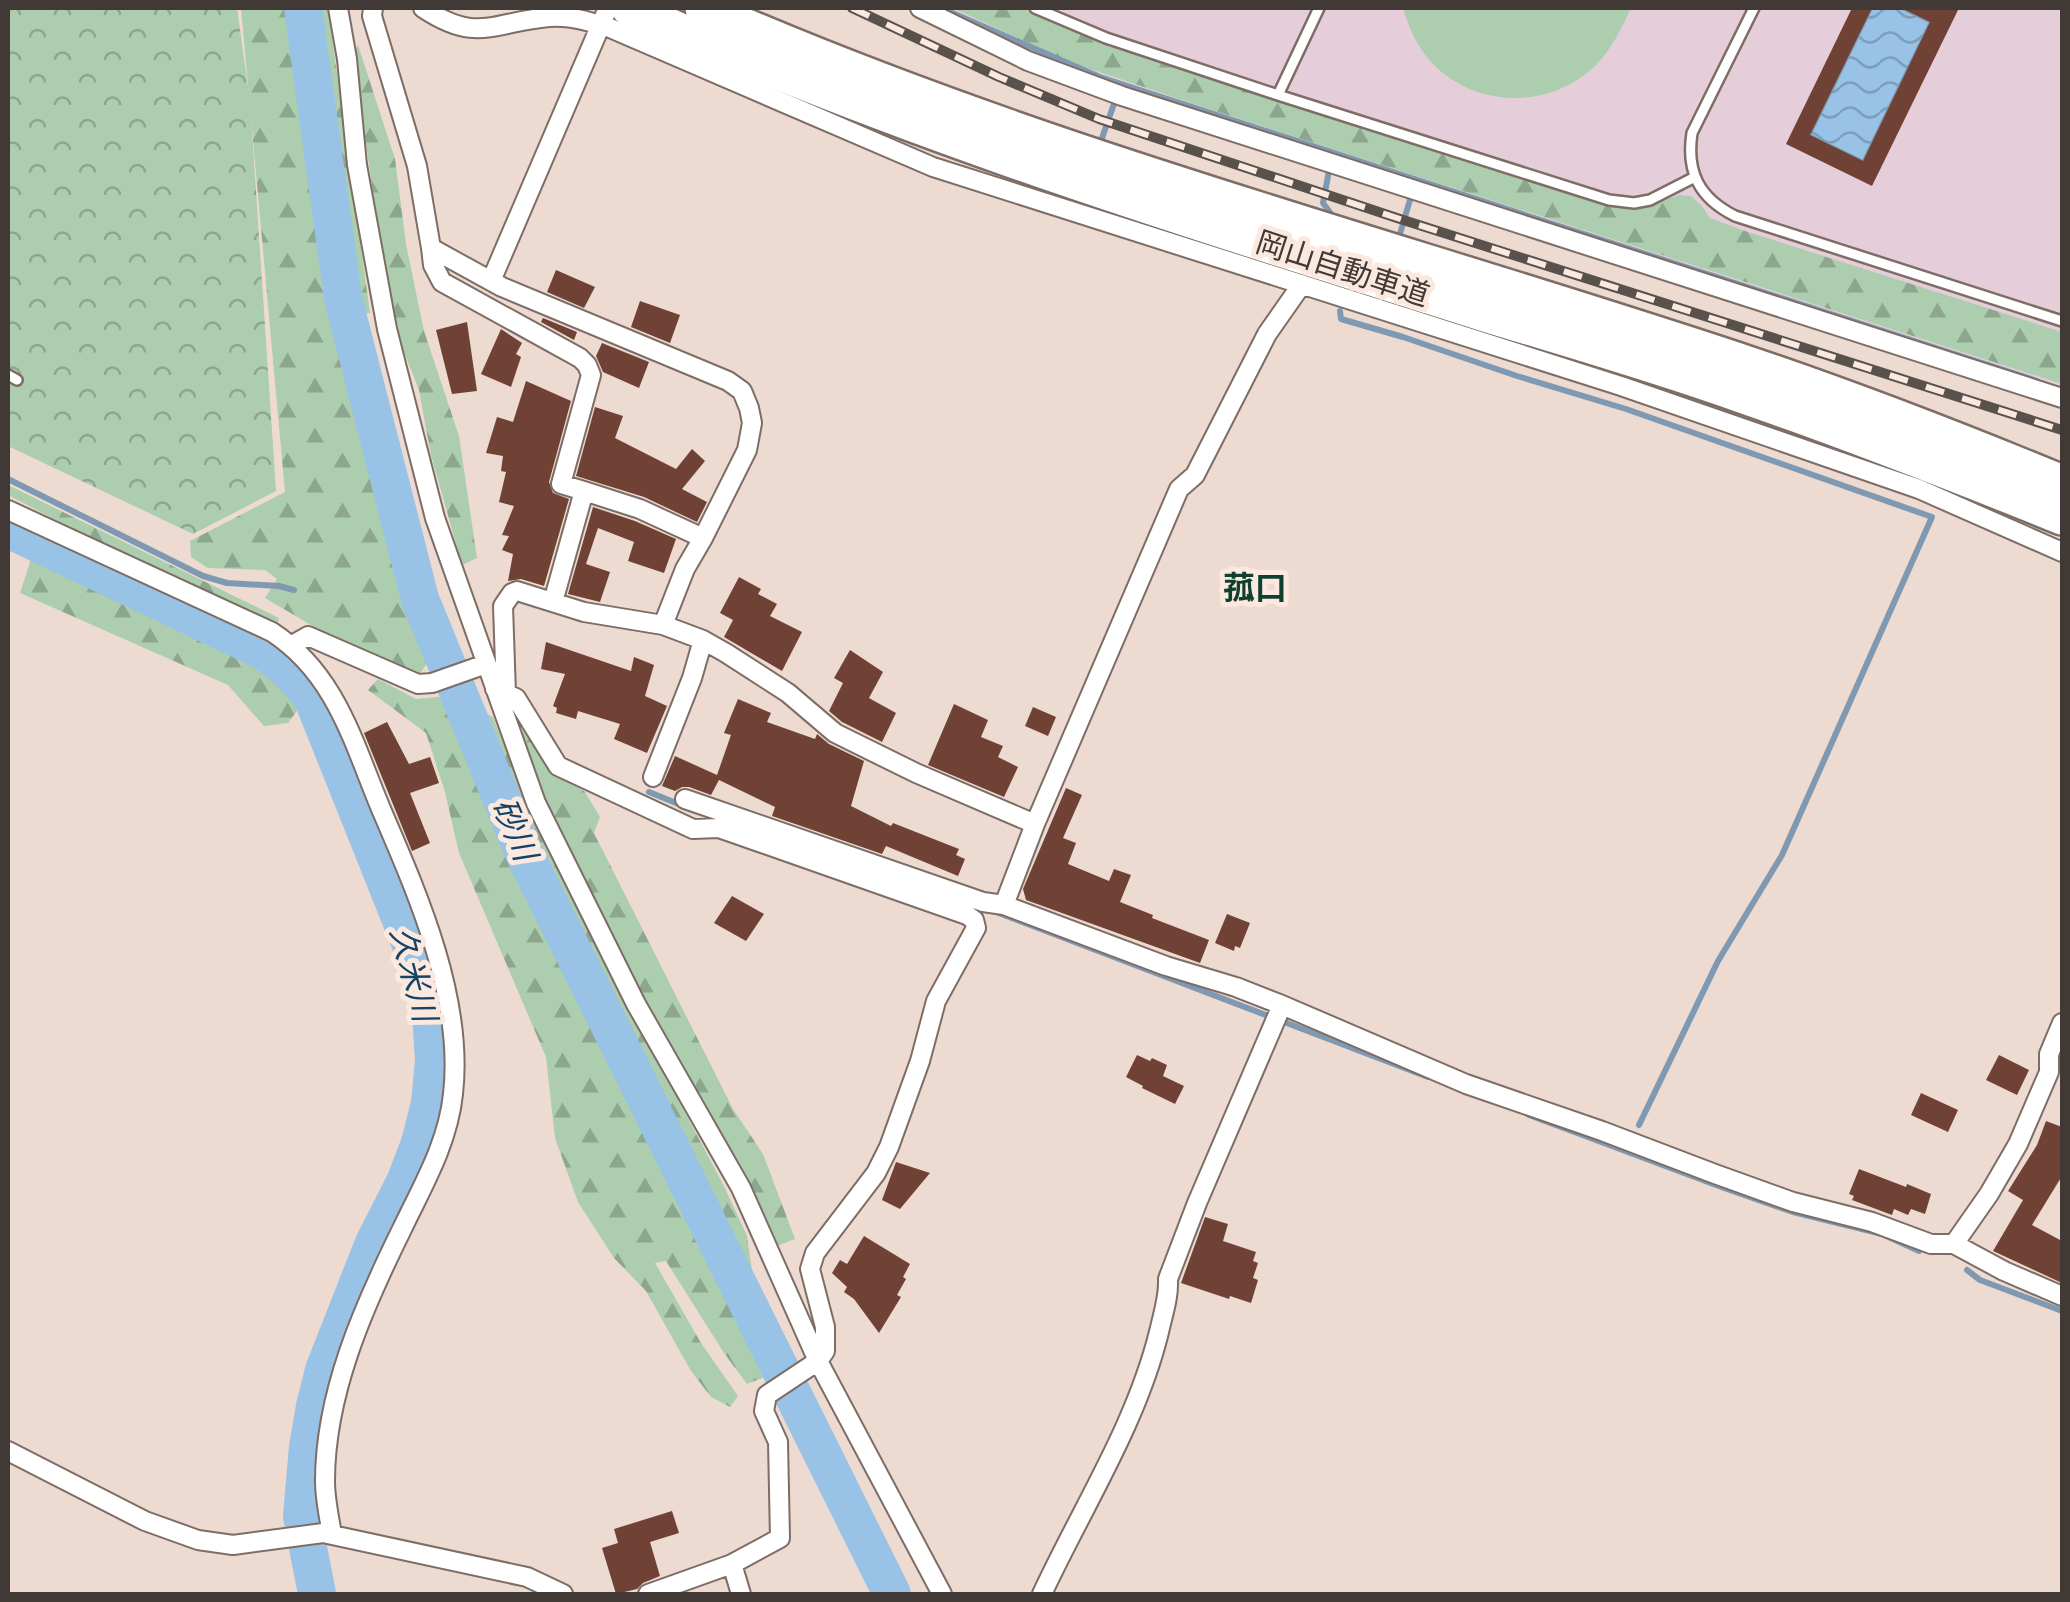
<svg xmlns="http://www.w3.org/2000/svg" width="2070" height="1602" font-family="Inter,'Noto Sans JP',sans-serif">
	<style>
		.education { fill: #e5ced9 }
		.forest { fill: url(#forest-firs) }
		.park { fill: url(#park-crowns) }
		.garden { fill: #accdae }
		.water { fill: url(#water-waves); stroke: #7e99b1; stroke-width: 2.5 }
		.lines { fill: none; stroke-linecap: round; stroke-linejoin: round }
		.stream { stroke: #7e99b1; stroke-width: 6 }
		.river { stroke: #98c2e6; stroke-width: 38 }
		.building { fill: #704236 }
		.lane-casing { stroke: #7d6d65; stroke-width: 14 }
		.street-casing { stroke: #7d6d65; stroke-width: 22 }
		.highway-casing { stroke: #7d6d65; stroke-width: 40 }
		.lane { stroke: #fff; stroke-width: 9 }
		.street { stroke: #fff; stroke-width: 18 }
		.highway { stroke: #fff; stroke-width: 35 }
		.rail-casing { stroke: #59514c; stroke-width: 10 }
		.rail { stroke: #fbe8df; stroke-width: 6; stroke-dasharray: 19; stroke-linecap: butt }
		.labels { text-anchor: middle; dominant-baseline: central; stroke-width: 10; stroke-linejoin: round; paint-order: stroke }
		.street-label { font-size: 30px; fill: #403935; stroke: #fbe8df }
		.neighbourhood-label { font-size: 32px; font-weight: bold; fill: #0f3f2e; stroke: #fbe8df }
		.water-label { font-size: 32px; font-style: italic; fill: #144366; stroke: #fbe8df }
	</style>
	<defs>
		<pattern id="forest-firs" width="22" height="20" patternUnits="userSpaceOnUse" patternTransform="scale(2.5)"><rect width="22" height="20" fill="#accdae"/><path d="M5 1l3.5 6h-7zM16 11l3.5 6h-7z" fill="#8da78e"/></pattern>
		<pattern id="park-crowns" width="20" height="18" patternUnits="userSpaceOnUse" patternTransform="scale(2.5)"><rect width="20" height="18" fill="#accdae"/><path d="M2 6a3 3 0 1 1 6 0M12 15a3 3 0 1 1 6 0" fill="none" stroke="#8da78e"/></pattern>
		<pattern id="water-waves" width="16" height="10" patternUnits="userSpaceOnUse" patternTransform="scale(2.5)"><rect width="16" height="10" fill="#98c2e6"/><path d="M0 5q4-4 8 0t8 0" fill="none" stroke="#7d9fbb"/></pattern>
	</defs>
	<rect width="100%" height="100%" fill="#eddbd2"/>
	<path class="education" d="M949,8H2062V386L1071,64Z"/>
	<path class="forest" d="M241,8H328L370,313L332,316L372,487L428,640L432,657L420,673L316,628L265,598L277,579L265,570L208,568L191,557L190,541L285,492Z
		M953,8H1021L1110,47L1596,203L1627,209L1647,206L1679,195L1691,196L1701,205L1710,218L1742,230L2062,332V384L1206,108L1070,62Z
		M358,45L395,159L406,244L424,331L459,436L477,558L462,565L431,455L419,390L398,337L374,199L353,54Z
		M8,485L279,618L277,627L117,552L8,495Z
		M33,553L263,657L291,686L299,708L288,723L264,726L228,685L20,593Z
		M378,679L416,699L447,696L493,717L533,818L631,1011L724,1186L747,1236L767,1376L747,1384L724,1353L666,1261L655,1263L701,1343L738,1396L730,1407L711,1397L691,1371L646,1291L614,1258L578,1202L555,1138L546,1057L459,853L445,792L426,733L368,690Z
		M517,730L527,732L558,774L585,792L600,817L594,833L733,1109L763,1154L795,1239L777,1246L743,1174L642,999L540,794Z"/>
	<path class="park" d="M8,8H237L250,101L276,491L193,534L8,446Z"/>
	<path class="garden" d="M1403,8H1631C1621,29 1611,51 1594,67C1548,110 1475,108 1432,63C1417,47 1409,28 1403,8Z"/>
	<path class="water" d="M1872,8H1901L1930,22L1863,161L1810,135Z"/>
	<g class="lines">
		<path class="stream" d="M941,8L1100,77L2037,381
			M1100,144L1116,98
			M1330,165L1323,203L1334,218
			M1397,244L1412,193
			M1340,311L1341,319L1403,337L1517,376L1626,409L1932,517L1782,855L1718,961L1639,1125
			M8,479L203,576L227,583L279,586L294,590
			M649,792L686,807
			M996,912L1428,1077
			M1529,1115L1724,1188L1793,1212L1882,1234L1919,1251
			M1967,1270L1980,1280L2062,1311"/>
		<path class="river" d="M303,8L343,298L420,599L523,851L892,1594
			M8,529L262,650C283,663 297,678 312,697L419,965L431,1014L434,1060L430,1103L420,1143L406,1180L374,1243L324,1370L315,1406L308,1447L302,1516L317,1594"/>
	</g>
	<path class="building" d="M1852,8H1872L1810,135L1863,161L1930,22L1901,8H1959L1872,186L1786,144Z
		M556,270L595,287L584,308L547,292Z
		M640,301L680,315L670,343L631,327Z
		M543,318L577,332L574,340L541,322Z
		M467,322L477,391L452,394L436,330Z
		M501,329L522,343L516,354L521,357L511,387L481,374Z
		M602,343L649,362L639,388L603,372L596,356Z
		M526,381L571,401L549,482L553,493L569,499L544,586L521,579L508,581L513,554L502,550L509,536L502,535L514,506L499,502L506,472L501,471L503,456L486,453L497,417L513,422Z
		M595,407L623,416L615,438L676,469L692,449L705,461L682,489L707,502L697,522L644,497L576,476Z
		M593,507L635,521L676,539L664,573L628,561L634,542L598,528L586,564L610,572L600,602L568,594Z
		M739,577L761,589L758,594L777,604L770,616L802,632L782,671L724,637L733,620L720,613Z
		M546,642L631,671L634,657L654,665L645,696L667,706L647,753L614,739L620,724L578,711L576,719L556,713L557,708L553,706L565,674L541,669Z
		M850,650L883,672L869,698L896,713L882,742L842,722L829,711L843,683L834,678Z
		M738,699L771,713L767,722L815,739L817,734L829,744L864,761L851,806L891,826L893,823L959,849L956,855L965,859L958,876L886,846L882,854L772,816L775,807L719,780L711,795L689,787H682L675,791L662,786L675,756L717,775L731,735L724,733Z
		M954,704L988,720L981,737L1003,746L998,757L1018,767L1004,797L928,765Z
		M1033,707L1056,717L1048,736L1025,726Z
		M387,722L409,764L430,757L439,783L410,793L430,843L412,851L364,733Z
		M1066,788L1082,795L1063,838L1076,843L1068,864L1109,881L1114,869L1131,875L1120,902L1153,915L1152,918L1209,940L1200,963L1026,900L1023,889Z
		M732,896L764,914L746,941L714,923Z
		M1227,914L1250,923L1240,948L1235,946L1234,951L1215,943Z
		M1137,1055L1150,1061L1152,1058L1167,1065L1163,1076L1184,1086L1175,1104L1142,1088L1143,1086L1126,1077Z
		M1999,1055L2029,1070L2017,1095L1986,1080Z
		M1921,1093L1958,1110L1948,1132L1911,1115Z
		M2046,1121L2062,1127V1176L2032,1225L2062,1241V1283L1993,1251L2023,1200L2008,1191L2037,1145Z
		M896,1162L930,1173L900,1209L882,1200Z
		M1859,1169L1906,1187L1907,1184L1931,1194L1925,1214L1911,1209L1908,1215L1894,1209L1892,1215L1852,1200L1854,1196L1849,1194Z
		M1205,1217L1228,1224L1223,1241L1256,1252L1253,1261L1258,1263L1253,1278L1258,1280L1251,1303L1230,1296L1229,1299L1181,1283Z
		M864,1236L910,1264L903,1277L906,1279L897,1295L901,1297L879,1333L854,1299L844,1292L847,1287L832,1273L840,1260L847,1264Z
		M672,1511L679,1533L650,1542L660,1576L643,1583L637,1589L616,1594L602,1548L618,1543L614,1529Z"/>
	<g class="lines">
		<g class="lane-casing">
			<path id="lane" d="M1035,8L1106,38L1278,95L1609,200L1634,203L1650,200L1695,177
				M1754,8L1692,133C1686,172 1699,198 1735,216L2062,321
				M1278,95L1319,8
				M8,375L17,380"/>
		</g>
		<g class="street-casing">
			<path id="street" d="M338,8L347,59L357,165L387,329L435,518L536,803L636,1004L741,1188L818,1361L942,1594
				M373,8L372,16L417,166L431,248L502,287L728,381L742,391L749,408L752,423L747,450L703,538L685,569L663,625L703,640L726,653L788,693L835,733L916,773L1035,824L1004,905L1166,966L1236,987L1282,1005L1466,1084L1602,1131L1715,1174L1793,1202L1872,1222L1931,1244H1954L2004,1271L2062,1296
				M423,8C477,44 493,22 549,17C570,15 591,22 610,28L933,167L1621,386L1919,489L2062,552
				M920,8L1028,61L1122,96L2062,398
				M431,248L433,265L442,282L580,358L587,365L591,375L561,484L584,491L553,602
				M491,281L608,8
				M584,491L640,509L703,538
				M8,510L272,632C336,674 353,742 381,809C418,895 464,999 453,1094C448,1143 423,1185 402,1229C364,1306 325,1393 325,1481C325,1499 329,1517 332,1534
				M292,645L308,636L418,684L432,683L486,664
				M495,689L516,698L558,766L693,829L719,828L967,915L974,920L976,928L936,1001L920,1061L889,1147L876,1173L815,1253L810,1269L825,1327V1351L818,1361L767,1395L764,1411L778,1442L780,1538L732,1564L648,1594
				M506,694L503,606L512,593L517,591L584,612L663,625
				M653,777L692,678L703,640
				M685,799L983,902L1004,905
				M1035,824L1179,489L1195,475L1267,334L1302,284
				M1954,1244L1989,1194L2018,1144L2049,1072V1054L2062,1023
				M8,1451L145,1521L198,1540L233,1545L323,1533L527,1577L563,1594
				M732,1564L741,1594
				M1042,1594C1082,1508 1136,1425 1159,1332C1163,1314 1169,1297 1168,1279L1197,1203L1282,1005"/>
		</g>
		<g class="highway-casing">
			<path id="highway" d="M629,8C905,134 1196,222 1485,314C1570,340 1657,365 1741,395C1849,432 1956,474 2062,517
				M703,8C1039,156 1397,247 1745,363C1852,399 1958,440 2062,483"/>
		</g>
		<use href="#lane" class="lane"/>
		<use href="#street" class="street"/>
		<use href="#highway" class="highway"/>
		<g class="rail-casing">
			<path id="rail" d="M852,8L999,77L1099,119L1397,218L2062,430"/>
		</g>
		<use href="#rail" class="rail"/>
	</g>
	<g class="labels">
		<g class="street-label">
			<text transform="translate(1343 268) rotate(18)">岡山自動車道</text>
		</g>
		<g class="neighbourhood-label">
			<text x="1255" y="587">菰口</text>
		</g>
		<g class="water-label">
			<text transform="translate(515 829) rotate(67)">砂川</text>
			<text transform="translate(414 974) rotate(75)">久米川</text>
		</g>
	</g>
	<rect width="2070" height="1602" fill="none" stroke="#403935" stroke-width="20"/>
</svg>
